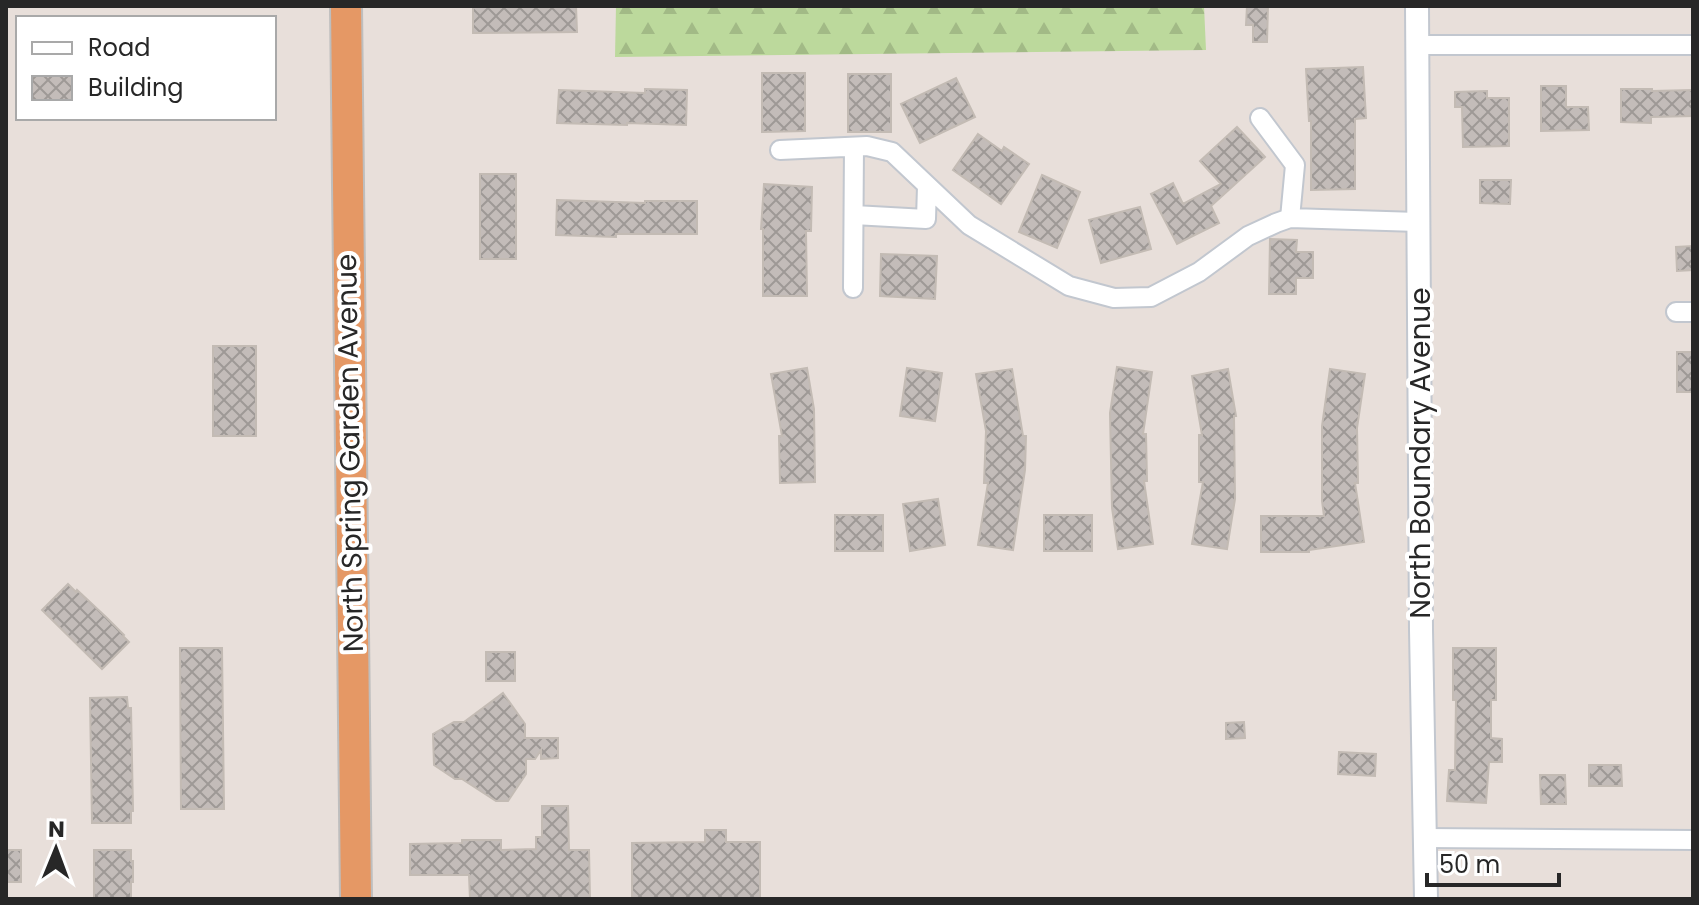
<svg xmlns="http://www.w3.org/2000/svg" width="1699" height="905" font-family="Poppins,sans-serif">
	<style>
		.forest { fill: url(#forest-firs) }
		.building { fill: url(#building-cross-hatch); stroke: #c3bbb4; stroke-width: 2 }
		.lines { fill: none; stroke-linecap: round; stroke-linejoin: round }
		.minor-casing { stroke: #c2c7cf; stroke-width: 22 }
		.tertiary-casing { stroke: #c2c7cf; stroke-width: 26 }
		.trunk-casing { stroke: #bebebe; stroke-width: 34 }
		.minor { stroke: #fff; stroke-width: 18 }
		.tertiary { stroke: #fff; stroke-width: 22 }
		.trunk { stroke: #e59865; stroke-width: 30 }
		.labels { text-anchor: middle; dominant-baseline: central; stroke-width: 8; stroke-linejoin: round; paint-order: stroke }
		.street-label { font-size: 28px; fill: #272727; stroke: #fff }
	</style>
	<defs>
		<pattern id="forest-firs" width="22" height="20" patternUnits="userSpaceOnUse" patternTransform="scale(2)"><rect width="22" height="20" fill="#bcd99c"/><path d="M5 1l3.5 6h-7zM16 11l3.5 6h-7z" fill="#a2ba86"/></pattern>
		<pattern id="building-cross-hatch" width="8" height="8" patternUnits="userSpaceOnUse" patternTransform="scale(2)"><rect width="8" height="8" fill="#c3bcb9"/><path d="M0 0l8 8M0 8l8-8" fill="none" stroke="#9e9996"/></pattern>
	</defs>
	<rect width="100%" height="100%" fill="#e8dfda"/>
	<path class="forest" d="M616,6H1204L1206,50L615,57Z"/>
	<path class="building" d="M473,6H576L577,32L473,33Z
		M1247,6H1268L1267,42H1253V25H1246Z
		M1363,67L1366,118L1355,119V189L1311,190V121H1309L1306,69Z
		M762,73H805V131L762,132Z
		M848,74H891V132H848Z
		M956,78L975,117L920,143L901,104Z
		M1541,86H1566V107H1588L1589,130L1541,131Z
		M645,89L687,90L686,125L627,123V125L557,123L559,90L645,93Z
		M1621,89H1652V91L1693,90V116L1651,117V123L1621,122Z
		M1487,91V98H1509V146L1463,147L1462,107H1455V92Z
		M1237,127L1265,157L1211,206L1219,223L1177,244L1151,194L1173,183L1183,204L1221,184L1200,161Z
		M978,134L1002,151L1004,147L1029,164L1001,204L953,170Z
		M480,174H516V259H480Z
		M1042,175L1080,192L1057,248L1019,232Z
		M1480,180H1511L1510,204L1480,203Z
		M764,184L812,187L811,231H806L807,296H763V229H761Z
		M557,200L645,203V201H697V234H616V237L556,235Z
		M1140,207L1151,249L1101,263L1089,220Z
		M1270,239L1297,240L1296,252H1313V278H1296V294H1269Z
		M1693,246V270L1677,271L1676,247Z
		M881,254L937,256L935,299L880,296Z
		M213,346H256V436H213Z
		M1677,352H1693V392H1677Z
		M1117,367L1152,372L1143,434H1146L1147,481H1144L1153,544L1118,549L1112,508L1110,413Z
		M807,368L814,409L815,482L780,483L779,436H782L771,374Z
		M907,368L942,373L935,421L900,416Z
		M1012,369L1023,436H1026L1025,470L1013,550L978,545L988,483H984L986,431L976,374Z
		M1228,369L1236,416H1234L1235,499L1227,549L1192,544L1203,482H1199V435H1202L1192,376Z
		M1330,369L1365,374L1357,428L1358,483H1355L1364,542L1309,550V552H1261V516H1324L1322,501V426Z
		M938,499L945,545L910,551L903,504Z
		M835,515H883V551H835Z
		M1044,515H1092V551H1044Z
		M68,584L76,592L77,590L107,618L124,635L123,636L129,642L102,669L42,610Z
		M180,648H222L224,809H181Z
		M1453,648H1496V700H1491V738L1502,739V762H1489L1486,803L1447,801L1449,770H1455L1456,700H1453Z
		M486,652H515V681H486Z
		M503,693L525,724V738H558V758L541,759V750L535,759H526V774L508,801H496L462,779H455L434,765L433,734L454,722H464Z
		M127,697L128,708H131L133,811H131V823H92L90,698Z
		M1244,722L1245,738L1226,739V723Z
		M1339,752L1376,754L1375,776L1338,774Z
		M1589,765H1621L1622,786H1589Z
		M1540,775H1565L1566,804H1541Z
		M542,806H568L569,850H589L590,899H470L469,875H410V844L462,843V840H501V850L536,849V837H542Z
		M705,830H726V842H760V899H632V843L705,842Z
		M6,850H21V882H6Z
		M94,850H131V861H133V882H131V899H94Z"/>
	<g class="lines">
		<g class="minor-casing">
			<path id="minor" d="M1418,45H1693
				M1260,118L1295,165L1290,218
				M780,150L867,146L892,152L969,225L1069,286L1114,298L1151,297L1199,272L1248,236L1276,223L1290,218L1418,222
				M854,215L926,219L927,186
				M853,288L854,147
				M1676,312H1693
				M1425,838L1693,840"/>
		</g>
		<g class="tertiary-casing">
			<path id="tertiary" d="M1417,6L1421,630L1426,899"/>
		</g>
		<g class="trunk-casing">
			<path id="trunk" d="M346,6L356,899"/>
		</g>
		<use href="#minor" class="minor"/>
		<use href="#tertiary" class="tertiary"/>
		<use href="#trunk" class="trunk"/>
	</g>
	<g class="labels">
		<g class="street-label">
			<text transform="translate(350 453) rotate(-91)">North Spring Garden Avenue</text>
			<text transform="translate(1420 453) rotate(-90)">North Boundary Avenue</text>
		</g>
	</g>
	<rect width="1699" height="905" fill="none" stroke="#272727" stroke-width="16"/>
	<rect x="16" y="16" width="260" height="104" fill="#ffffff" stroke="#a9a9a9" stroke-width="2"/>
	<rect x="32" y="42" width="40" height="12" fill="#ffffff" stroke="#a9a9a9" stroke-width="2"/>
	<text x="88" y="56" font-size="24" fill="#272727">Road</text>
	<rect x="32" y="76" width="40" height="24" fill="url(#building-cross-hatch)" stroke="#a9a9a9" stroke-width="2"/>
	<text x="88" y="96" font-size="24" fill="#272727">Building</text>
	<g transform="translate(56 849) rotate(1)" stroke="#ffffff" stroke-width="6" paint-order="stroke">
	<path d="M0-6L14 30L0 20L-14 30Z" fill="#272727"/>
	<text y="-12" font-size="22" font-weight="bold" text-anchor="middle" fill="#272727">N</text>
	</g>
	<path d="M1427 873v12h132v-12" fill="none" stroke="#272727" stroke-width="4"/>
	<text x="1439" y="873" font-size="24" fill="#272727" stroke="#ffffff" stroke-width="6" paint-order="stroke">50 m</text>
</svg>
